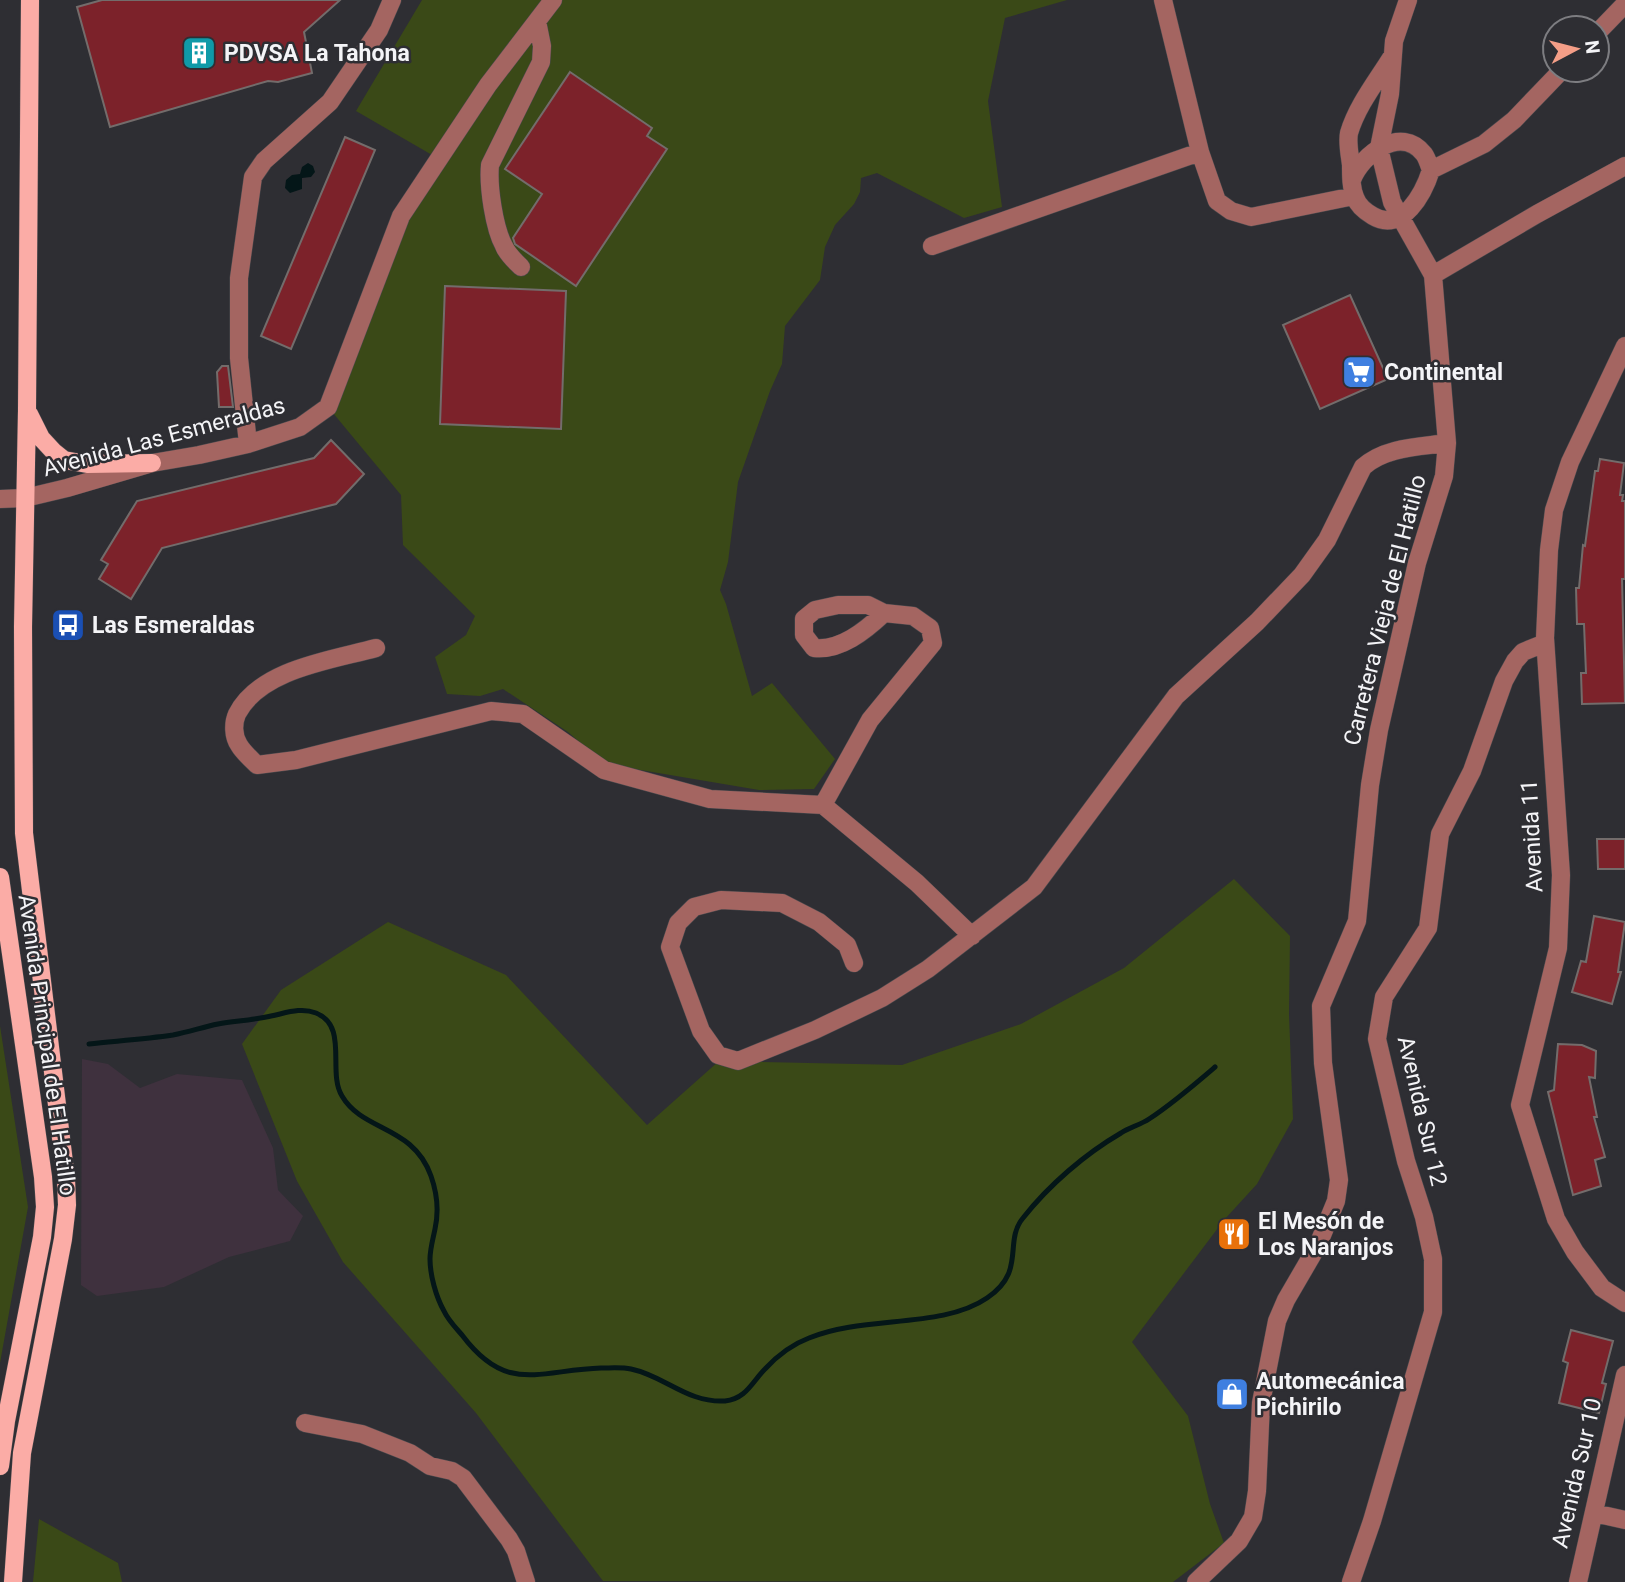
<svg xmlns="http://www.w3.org/2000/svg" width="1625" height="1582" font-family="Roboto,sans-serif">
	<style>
		.industrial { fill: #3f313e }
		.green { fill: #3a4917 }
		.water { fill: #041618 }
		.lines { fill: none; stroke-linecap: round; stroke-linejoin: round }
		.stream { stroke: #041618; stroke-width: 5 }
		.building { fill: #7c222a; stroke: #736c6b; stroke-width: 2 }
		.minor-casing { stroke: #4a4a4e; stroke-width: 19 }
		.major-casing { stroke: #4a4a4e; stroke-width: 19 }
		.minor { stroke: #a46561; stroke-width: 18 }
		.major { stroke: #fbaca6; stroke-width: 18 }
		.labels { text-anchor: middle; dominant-baseline: central; stroke-width: 5; stroke-linejoin: round; paint-order: stroke }
		.poi-label { font-size: 23px; font-weight: bold; fill: #f4f4f7; stroke: #2e2e33; text-anchor: start }
		.street-label { font-size: 23px; fill: #f4f4f7; stroke: #2e2e33 }
	</style>
	<rect width="100%" height="100%" fill="#2e2e33"/>
	<path class="industrial" d="M82,1059L108,1064L140,1088L177,1074L242,1080L273,1148L278,1190L303,1216L290,1241L229,1257L164,1287L97,1296L81,1285Z"/>
	<path class="green" d="M422,0H1067L1005,18L988,101L1002,207L964,218L877,173L861,178L860,192L854,204L835,225L825,247L820,280L785,326L782,364L770,391L738,482L728,562L720,590L726,604L752,696L772,683L835,759L814,789L759,790L605,764L568,732L503,689L480,696L447,694L435,657L466,635L475,616L403,545L401,495L328,407L366,305L439,159L356,111Z
		M1234,879L1290,936L1289,1014L1293,1119L1257,1184L1224,1220L1132,1342L1188,1416L1210,1504L1224,1543L1173,1582L603,1581L476,1413L343,1262L297,1181L242,1044L281,990L388,922L506,975L647,1125L719,1061L902,1065L1021,1024L1124,968Z
		M0,1026L28,1207L0,1363Z
		M39,1519L118,1563L122,1582H33Z"/>
	<path class="water" d="M308,163L313,166L315,172L311,177L302,178V189L290,193L285,188L286,180L292,175L300,174L302,167Z"/>
	<g class="lines">
		<path class="stream" d="M89,1044C117,1041 145,1039 173,1035C189,1032 203,1027 218,1024C236,1021 254,1020 271,1016C286,1013 301,1007 316,1013C349,1026 327,1072 342,1096C363,1132 413,1125 431,1176C437,1193 439,1211 435,1229C433,1239 430,1249 430,1259C430,1275 436,1297 444,1311C448,1320 456,1328 462,1335C507,1395 539,1370 601,1368C611,1368 622,1367 631,1369C665,1376 687,1403 725,1401C746,1399 752,1382 765,1369C777,1356 793,1344 809,1338C864,1315 942,1329 987,1298C1027,1271 1003,1242 1023,1218C1049,1185 1085,1154 1121,1133C1130,1127 1140,1125 1149,1119C1172,1104 1194,1085 1215,1067"/>
	</g>
	<path class="building" d="M102,0H340L304,32L312,73L278,82L268,81L110,127L77,7Z
		M570,72L652,128L647,136L667,149L576,286L515,244L513,238L542,194L505,169Z
		M345,137L375,150L291,349L261,336Z
		M445,286L566,291L561,429L440,424Z
		M1350,295L1388,379L1320,409L1283,325Z
		M222,366H228L233,407H219L217,372Z
		M331,440L364,474L336,504L162,548L131,599L99,579L108,564L101,560L137,501L314,458Z
		M1600,459L1624,463L1620,495H1623L1622,501H1625V579H1622L1625,703L1582,704L1581,673H1586L1584,624H1577L1576,588H1579L1583,545L1585,546L1595,471H1598Z
		M1597,839H1625V869H1598Z
		M1594,916L1625,922L1618,972H1621L1612,1004L1572,992L1581,961L1586,962Z
		M1558,1044L1582,1045L1596,1051L1595,1078L1589,1077L1597,1117H1594L1605,1157L1595,1160L1601,1186L1573,1195L1548,1092L1554,1090Z
		M1571,1330L1613,1341L1602,1383L1606,1384L1599,1413L1559,1403L1568,1363L1563,1361Z"/>
	<g class="lines">
		<g class="minor-casing">
			<path id="minor" d="M1163,0L1200,152L1217,201L1231,211L1251,217L1354,196
				M1597,33L1625,4
				M1431,170L1484,144L1514,120L1562,70
				M1352,180C1361,155 1401,124 1424,154C1427,158 1429,165 1431,170C1424,192 1403,234 1373,216C1366,212 1358,206 1355,197C1351,188 1351,176 1351,165C1350,156 1347,143 1349,133C1357,106 1376,82 1391,58
				M932,246L1200,152
				M521,267C515,261 507,254 504,246C494,228 488,186 490,165L541,62L542,46L537,21
				M1433,275L1537,214L1625,166
				M1625,346L1570,462L1554,510L1549,550L1545,638L1561,875L1558,948L1520,1105L1556,1219L1575,1252L1602,1288L1625,1303
				M248,444L239,358V278L253,177L264,161L330,102L379,30L392,0
				M0,499L25,498L67,488L152,463L199,455L248,444L300,427L328,407L401,216L488,85L553,0
				M376,648C332,660 260,669 237,714C233,723 233,736 239,745C243,752 251,759 257,765L296,760L491,711L523,714L604,770L710,799L823,805L917,883L972,936
				M823,805L870,720L933,643L930,628L913,616L884,613L868,605H838L815,610L804,619V635L814,648C840,651 865,631 884,613
				M854,963L847,945L819,922L782,903L721,900L694,907L678,923L670,947L701,1031L718,1055L738,1061L815,1030L882,998L928,969L1034,887L1176,696L1257,622L1302,575L1327,540L1363,467C1385,447 1419,447 1447,443
				M305,1423L362,1434L410,1453L430,1466L452,1471L463,1478L509,1539L516,1551L526,1582
				M1594,1513L1625,1520
				M1196,1582L1239,1541L1253,1517L1257,1491L1261,1403L1277,1321L1286,1300L1318,1245L1336,1201L1339,1180L1323,1063L1321,1006L1357,921L1370,785L1379,730L1417,563L1444,476L1447,443L1433,275L1392,202L1379,148L1390,94L1394,41L1408,0
				M1351,1582L1372,1521L1433,1312V1259L1424,1217L1406,1161L1377,1039L1384,997L1428,928L1440,834L1472,771L1504,681L1515,661L1523,652L1545,643
				M1578,1582L1625,1375"/>
		</g>
		<g class="major-casing">
			<path id="major" d="M29,414L41,438L54,452L64,460L87,464L152,463
				M0,877L43,1177L45,1207L42,1237L6,1421L0,1466
				M13,1582L22,1453L63,1239L67,1205L66,1179L24,833L23,627L27,410L30,0"/>
		</g>
		<use href="#minor" class="minor"/>
		<use href="#major" class="major"/>
	</g>
	<defs>
		<g id="building-square" transform="scale(1.75)"><rect x="-9" y="-9" width="18" height="18" rx="4" fill="#0f9aa8" stroke="#2e2e33"/><path d="M-4-6H4V6H1V3H-1V6H-4ZM-2.5-4.3h1.7v1.8h-1.7ZM.8-4.3h1.7v1.8H.8ZM-2.5-1h1.7V.8h-1.7ZM.8-1h1.7V.8H.8Z" fill="#fff"/></g>
		<g id="supermarket-square" transform="scale(1.75)"><rect x="-9" y="-9" width="18" height="18" rx="4" fill="#3f7fe0" stroke="#2e2e33"/><path d="M-6-5.5h2.5l.6 2H6L4.5 2H-2.5L-4.4-4H-6ZM-1.5 3.2a1.3 1.3 0 1 0 .1 0ZM3 3.2a1.3 1.3 0 1 0 .1 0Z" fill="#fff"/></g>
		<g id="bus-square" transform="scale(1.75)"><rect x="-9" y="-9" width="18" height="18" rx="4" fill="#1a4fb4" stroke="#2e2e33"/><path d="M-5-6H5V4H4V6H2V4H-2V6H-4V4H-5ZM-3.5-4V0h7V-4ZM-3.5 1.2v1.5H-2V1.2ZM2 1.2v1.5H3.5V1.2Z" fill="#fff"/></g>
		<g id="restaurant-square" transform="scale(1.75)"><rect x="-9" y="-9" width="18" height="18" rx="4" fill="#e8710a" stroke="#2e2e33"/><path d="M-5-6h1v4h1v-4h1v4h1v-4h1v5L-1.5 .5V6h-2V.5L-5-1ZM5-6V6H3V1.5H1.5Q1.5-4 5-6Z" fill="#fff"/></g>
		<g id="shop-square" transform="scale(1.75)"><rect x="-9" y="-9" width="18" height="18" rx="4" fill="#3f7fe0" stroke="#2e2e33"/><path d="M-5-2.5h2.3a2.7 3.5 0 0 1 5.4 0H5L5.5 6h-11ZM-1.5-2.5h3a1.5 2.3 0 0 0-3 0Z" fill="#fff"/></g>
	</defs>
	<g fill-rule="evenodd">
		<use href="#building-square" x="199" y="53"/>
		<use href="#supermarket-square" x="1359" y="372"/>
		<use href="#bus-square" x="68" y="625"/>
		<use href="#restaurant-square" x="1234" y="1234"/>
		<use href="#shop-square" x="1232" y="1394"/>
	</g>
	<g class="labels">
		<g class="poi-label">
			<text x="224" y="53">PDVSA La Tahona</text>
			<text x="1384" y="372">Continental</text>
			<text x="92" y="625">Las Esmeraldas</text>
			<text x="1258" y="1221">El Mesón de<tspan x="1258" dy="26">Los Naranjos</tspan></text>
			<text x="1256" y="1381">Automecánica<tspan x="1256" dy="26">Pichirilo</tspan></text>
		</g>
		<g class="street-label">
			<text transform="translate(164 437) rotate(-15)">Avenida Las Esmeraldas</text>
			<text transform="translate(1385 610) rotate(-76)">Carretera Vieja de El Hatillo</text>
			<text transform="translate(1532 836) rotate(-93)">Avenida 11</text>
			<text transform="translate(47 1045) rotate(82)">Avenida Principal de El Hatillo</text>
			<text transform="translate(1422 1111) rotate(77)">Avenida Sur 12</text>
			<text transform="translate(1577 1473) rotate(-77)">Avenida Sur 10</text>
		</g>
	</g>
	<g transform="translate(1576 49) rotate(83)"><circle r="33" fill="#2e2e33" stroke="#7d7d81" stroke-width="2"/>
	<path d="M0-5L12 26L0 18L-12 26Z" fill="#f49e87"/>
	<text y="-10" font-size="19" font-weight="bold" text-anchor="middle" fill="#f4f4f7">N</text>
	</g>
</svg>
